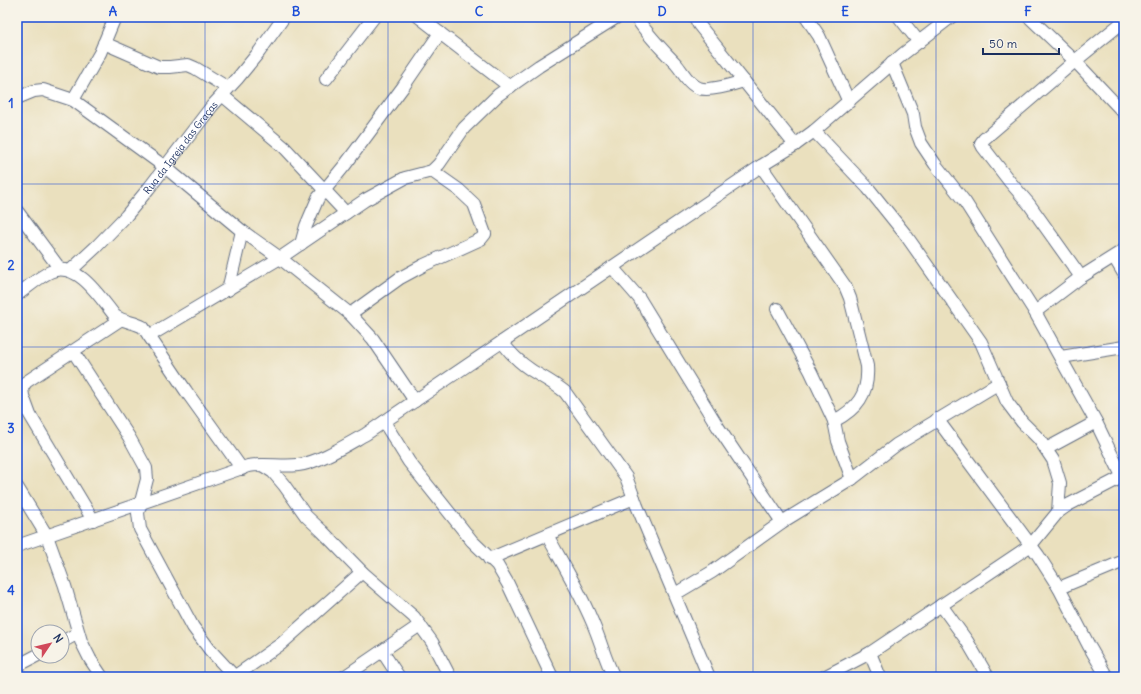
<svg xmlns="http://www.w3.org/2000/svg" width="1141" height="694" font-family="Delius,sans-serif">
	<style>
		.lines { fill: none; stroke-linecap: round; stroke-linejoin: round }
		.street-casing { stroke: #636d80; stroke-width: 14 }
		.street { stroke: #fff; stroke-width: 12 }
		.grid { fill: none; stroke: #1d4ed8; stroke-width: 1; stroke-opacity: 0.55 }
		.labels { text-anchor: middle; dominant-baseline: central; stroke-width: 3.5; stroke-linejoin: round; paint-order: stroke }
		.street-label { font-size: 10px; fill: #1b2f5e; stroke: #f7f3e8 }
		.neatline { fill: none; stroke: #1d4ed8; stroke-width: 1.5 }
		.grid-label { font-size: 13px; text-anchor: middle; font-weight: bold; fill: #1d4ed8 }
	</style>
	<rect width="100%" height="100%" fill="#f7f3e8"/>
	<filter id="ink" filterUnits="userSpaceOnUse"><feTurbulence type="fractalNoise" baseFrequency=".025" numOctaves="2"/><feDisplacementMap in="SourceGraphic" scale="8" xChannelSelector="R" yChannelSelector="G"/><feConvolveMatrix kernelMatrix="1 2 1 2 8 2 1 2 1" color-interpolation-filters="sRGB"/></filter>
	<filter id="wash" filterUnits="userSpaceOnUse"><feTurbulence type="fractalNoise" baseFrequency=".012" numOctaves="4" result="noise"/><feDisplacementMap in="SourceGraphic" scale="16" xChannelSelector="R" yChannelSelector="G"/><feGaussianBlur stdDeviation="0.9" result="paint"/><feColorMatrix in="noise" values="0 0 0 0 0 0 0 0 0 0 0 0 0 0 0 0 0 1.4 0 .05"/><feComposite in="paint" operator="in"/></filter>
	<g filter="url(#wash)">
		<rect width="100%" height="100%" fill="#eae0be"/>
	</g>
	<g filter="url(#ink)">
		<g class="lines">
			<g class="street-casing">
				<g id="street">
					<path d="M419,17L510,87"/>
					<path d="M636,17C647,35 662,49 676,64C683,72 688,84 699,88C709,92 734,84 744,81"/>
					<path d="M695,17L699,25L795,145"/>
					<path d="M806,17L819,36L849,102"/>
					<path d="M899,17L919,42"/>
					<path d="M1029,17L1075,61L1124,113"/>
					<path d="M104,43L159,67H170L188,65L195,68L228,88"/>
					<path d="M892,63L913,114L915,127L921,143L935,164L965,202L1035,312L1096,422L1122,476"/>
					<path d="M326,79L374,17"/>
					<path d="M222,95L284,147L346,213"/>
					<path d="M17,98L34,91L43,90L73,100L165,167L242,231L280,258L350,314L373,339L415,401"/>
					<path d="M73,100L100,53L115,17"/>
					<path d="M814,131L868,188L905,234L974,332L981,342L1007,402L1022,422L1039,439L1053,460L1060,483L1058,512"/>
					<path d="M761,166L845,286L850,298L867,366C869,394 857,409 834,421"/>
					<path d="M17,211L60,269"/>
					<path d="M301,244L306,226L318,198L345,165L403,87L440,33"/>
					<path d="M1114,257L1124,274"/>
					<path d="M612,267L639,298L718,427L782,522"/>
					<path id="s1" d="M70,271L96,247L126,216L149,188L212,106L237,79L259,52L284,17"/>
					<path d="M1081,277L1029,204L1010,182L983,147L981,143L984,139L1075,61L1124,21"/>
					<path d="M228,290L242,231"/>
					<path d="M17,295C28,287 39,277 50,272C77,259 101,299 115,316C124,322 134,322 143,327L186,391L242,469"/>
					<path d="M777,309L811,372L834,421L838,441L852,479"/>
					<path d="M1035,312L1081,277L1124,250"/>
					<path d="M350,314L400,278L424,265L481,239L485,234L474,204L459,190L432,171"/>
					<path d="M149,336L280,258L365,200L405,178L432,171L439,164L464,128L498,95L539,66L617,17"/>
					<path d="M502,342C510,353 519,362 531,370C542,377 554,383 565,392L626,477L637,506L709,677"/>
					<path d="M73,351L129,437L146,468L147,479L138,513L140,529L193,627L210,650L235,677"/>
					<path d="M1061,357L1124,347"/>
					<path d="M937,419L1038,555L1059,588L1089,646L1107,677"/>
					<path d="M384,422L409,462L472,541L497,565L508,584L552,677"/>
					<path d="M1046,449L1096,422"/>
					<path d="M262,465L273,472L284,485L306,516L322,531L362,572L414,617L432,642L450,677"/>
					<path d="M17,487L47,536L65,586L81,641L90,659L102,677"/>
					<path d="M93,520L30,415L23,396L22,388L26,382L120,320"/>
					<path d="M547,535C564,566 583,597 596,631C602,646 606,662 614,677"/>
					<path d="M17,546L248,466C265,463 281,467 298,465C318,463 348,444 366,434L761,166L795,145L814,131L903,54L951,17"/>
					<path d="M489,559L634,498"/>
					<path d="M1059,588L1124,561"/>
					<path d="M675,594L712,572L782,522L852,479L896,445L999,383"/>
					<path d="M941,605L967,641L988,677"/>
					<path d="M62,642L78,633"/>
					<path d="M382,651L399,677"/>
					<path d="M870,653L880,677"/>
					<path d="M17,666L38,655"/>
					<path d="M234,677L281,644L362,572"/>
					<path d="M344,677L420,625"/>
					<path d="M824,677L870,653L1031,545L1058,512L1068,505L1124,476"/>
				</g>
			</g>
			<use href="#street" class="street"/>
		</g>
	</g>
	<path class="grid" d="M205,17V677M388,17V677M570,17V677M753,17V677M936,17V677M17,184H1124M17,347H1124M17,510H1124"/>
	<g class="labels">
		<g class="street-label">
			<text stroke="none"><textPath href="#s1" startOffset="166">Rua da Igreja das Graças</textPath></text>
		</g>
	</g>
	<rect width="1141" height="694" fill="none" stroke="#f7f3e8" stroke-width="44"/>
	<g transform="translate(50 644) rotate(55)"><circle r="19" fill="#f7f3e8" stroke="#9fa5b1"/>
	<path d="M0-3L7 15L0 10L-7 15Z" fill="#d1495b"/>
	<text y="-6" font-size="11" font-weight="bold" text-anchor="middle" fill="#1b2f5e">N</text>
	</g>
	<path d="M983 48v6h76v-6" fill="none" stroke="#1b2f5e" stroke-width="2"/>
	<text x="989" y="48" font-size="12" fill="#1b2f5e" stroke="#f7f3e8" stroke-width="3" paint-order="stroke">50 m</text>
	<rect x="22" y="22" width="1097" height="650" class="neatline"/>
	<g class="grid-label">
		<text x="113" y="16">A</text>
		<text x="296" y="16">B</text>
		<text x="479" y="16">C</text>
		<text x="662" y="16">D</text>
		<text x="845" y="16">E</text>
		<text x="1028" y="16">F</text>
		<text x="11" y="108">1</text>
		<text x="11" y="270">2</text>
		<text x="11" y="433">3</text>
		<text x="11" y="595">4</text>
	</g>
</svg>
